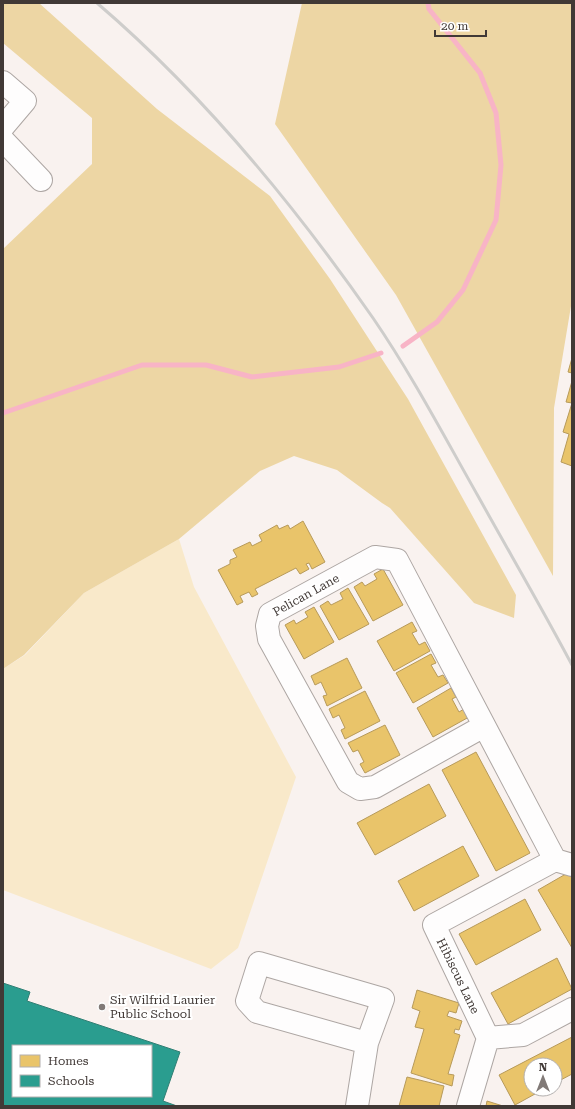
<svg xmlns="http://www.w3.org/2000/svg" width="575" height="1109" font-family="'Roboto Serif',serif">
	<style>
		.green { fill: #f9e9ca }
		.forest { fill: #edd6a4 }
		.homes { fill: #e9c46a; stroke: #b79a5a }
		.schools { fill: #2a9d8f; stroke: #317f74; fill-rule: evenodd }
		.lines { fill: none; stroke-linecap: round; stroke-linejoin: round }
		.stream { stroke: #f8b4c6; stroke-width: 5 }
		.minor-casing { stroke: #ada6a3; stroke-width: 24 }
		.minor { stroke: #fefdfd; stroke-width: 22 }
		.rail { stroke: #cecdcb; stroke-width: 3 }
		.poi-dot { fill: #817a77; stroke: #fff; stroke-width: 1.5 }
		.labels { text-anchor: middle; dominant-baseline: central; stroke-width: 4; stroke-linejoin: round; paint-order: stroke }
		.street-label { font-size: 12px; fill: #413936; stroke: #fff }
		.poi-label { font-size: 12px; fill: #413936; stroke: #fff; text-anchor: start }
	</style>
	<rect width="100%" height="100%" fill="#f9f2ef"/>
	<path class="green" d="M179,539L194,587L296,777L238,948L211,969L3,890V669L25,655L84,593Z"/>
	<path class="forest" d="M3,3H39L157,109L270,196L330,279L408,399L516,595L514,618L474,603L390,508L382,503L337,470L294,456L260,471L179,539L84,593L24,655L3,669V249L92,164V118L3,43Z
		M302,3H572V300L554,408L553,576L396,295L275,124Z"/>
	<path class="homes" d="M572,358V373L568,372Z
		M572,381V466L561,462L569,434L563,432L572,403L566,402Z
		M303,521L325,562L312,569L309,563L306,564L309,569L300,574L296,568L255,589L258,594L252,597L249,592L240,596L243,602L237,605L218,570L230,564V560L237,557L233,550L250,542L252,546L262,541L259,535L277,525L279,529L288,525L290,529Z
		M383,569L403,605L373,621L354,587L362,582L365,586L377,579L374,574Z
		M348,588L369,624L339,640L320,606L328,601L331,605L343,599L340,593Z
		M314,607L334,642L304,659L285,625L294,620L296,624L308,617L305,612Z
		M412,622L417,631L412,633L419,645L425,642L430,651L394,671L377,641Z
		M431,654L436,663L431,665L438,677L443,675L448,683L413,703L396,673Z
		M347,658L362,688L327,706L323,696L327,695L321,682L315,685L311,676Z
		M451,688L456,697L452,699L459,712L464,709L469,717L433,737L417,708Z
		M365,691L380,721L345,739L341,730L345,728L339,715L333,718L329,709Z
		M385,725L400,755L365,773L360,764L364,762L358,750L353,752L348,743Z
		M476,752L530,853L496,871L442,770Z
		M429,784L446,816L375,855L357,823Z
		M463,846L479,876L414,911L398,881Z
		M571,871L572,873V948L538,890Z
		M525,899L541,930L476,965L459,934Z
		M557,958L572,989L508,1024L491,993Z
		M417,990L459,1003L456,1013L449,1011L447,1016L462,1021L459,1030L455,1029L454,1033L460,1035L448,1074L454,1075L452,1086L411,1073L424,1029L415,1027L420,1011L412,1008Z
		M572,1037V1074L555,1083V1065H531V1089H544L515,1105L499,1075Z
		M407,1077L444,1086L439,1106H399Z
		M487,1101L503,1106H486Z"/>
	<path class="schools" d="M3,983L30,992L27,1001L180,1052L163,1101L177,1106H3ZM13,1046H151V1096H13Z"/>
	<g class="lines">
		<path class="stream" d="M403,346L437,322L463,290L496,220L501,165L496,113L480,73L429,9L428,3
			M3,413L142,365H206L252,377L339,367L381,353"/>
		<g class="minor-casing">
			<path id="minor" d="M3,82L25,101L3,127
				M3,140L41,180
				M484,726L375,787L360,789L348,782L269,639L267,626L270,614L375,557L397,560L555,860
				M488,1038L523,1035L572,1009
				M357,1106L367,1043L383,999L259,963L247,1001L257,1012L367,1043
				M468,1106L488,1038L434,925L555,860L572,865"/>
		</g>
		<use href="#minor" class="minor"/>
		<path class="rail" d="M97,3C201,92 295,206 373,318C412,375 444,436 478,496C509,552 542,608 572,665"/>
	</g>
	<circle class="poi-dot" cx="102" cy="1007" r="4"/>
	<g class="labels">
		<g class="street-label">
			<text transform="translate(306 595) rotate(-29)">Pelican Lane</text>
			<text transform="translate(458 976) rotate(64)">Hibiscus Lane</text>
		</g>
		<g class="poi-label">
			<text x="110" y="1000">Sir Wilfrid Laurier<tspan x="110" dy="14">Public School</tspan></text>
		</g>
	</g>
	<rect width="575" height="1109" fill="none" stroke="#413936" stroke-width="8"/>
	<rect x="12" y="1045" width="140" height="52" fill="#ffffff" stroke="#b3b0af"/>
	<rect x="20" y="1055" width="20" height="12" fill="#e9c46a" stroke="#b3b0af"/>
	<text x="48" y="1065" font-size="12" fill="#413936">Homes</text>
	<rect x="20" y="1075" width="20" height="12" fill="#2a9d8f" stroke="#b3b0af"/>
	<text x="48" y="1085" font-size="12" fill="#413936">Schools</text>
	<g transform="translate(543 1077)"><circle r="19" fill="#ffffff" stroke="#b3b0af"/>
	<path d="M0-3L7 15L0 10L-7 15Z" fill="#817a77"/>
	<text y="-6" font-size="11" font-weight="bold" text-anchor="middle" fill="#413936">N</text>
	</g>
	<path d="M435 30v6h51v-6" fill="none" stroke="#413936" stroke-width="2"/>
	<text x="441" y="30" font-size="12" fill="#413936" stroke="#ffffff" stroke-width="3" paint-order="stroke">20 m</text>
</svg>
